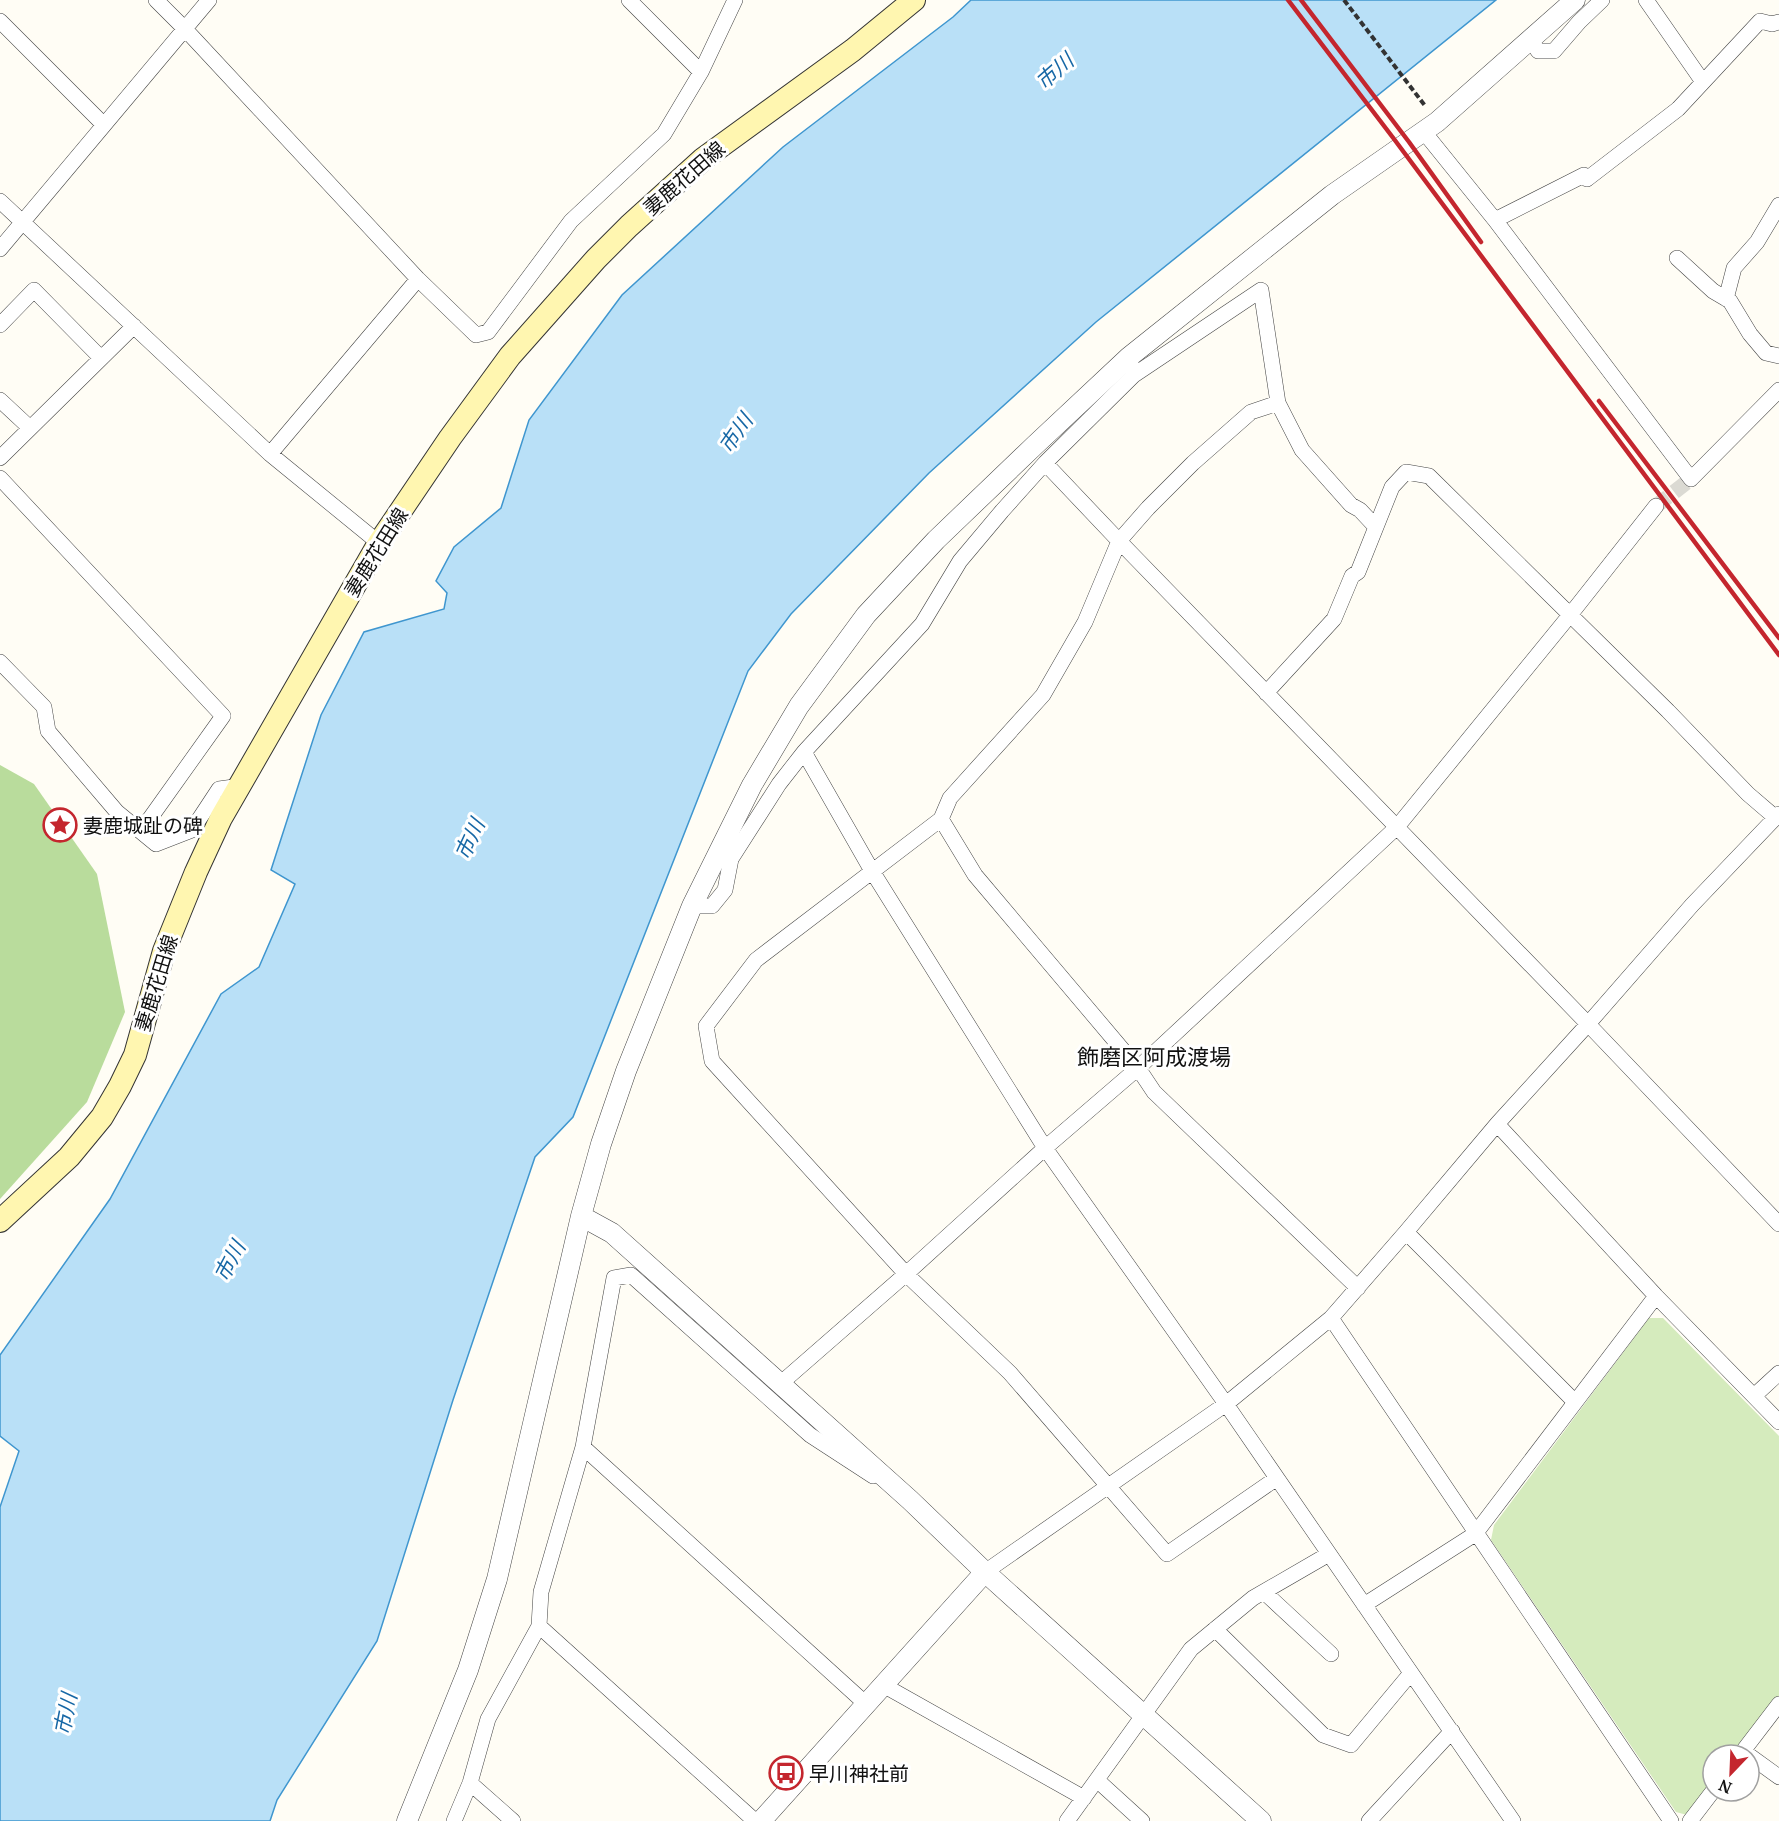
<svg xmlns="http://www.w3.org/2000/svg" width="1779" height="1821" font-family="'PT Serif','Noto Sans JP',serif">
	<style>
		.green { fill: #d5ebbd }
		.forest { fill: #b9dc9c }
		.water { fill: #b9e0f7; stroke: #3f96cf; stroke-width: 1.5 }
		.lines { fill: none; stroke-linecap: round; stroke-linejoin: round }
		.minor-tunnel { stroke: #dbdad3; stroke-width: 15; stroke-dasharray: 15 8; stroke-linecap: butt }
		.minor-casing { stroke: #444; stroke-width: 16 }
		.tertiary-casing { stroke: #444; stroke-width: 21 }
		.secondary-casing { stroke: #333; stroke-width: 24 }
		.path { stroke: #333; stroke-width: 4; stroke-dasharray: 6 3; stroke-linecap: butt }
		.minor { stroke: #fff; stroke-width: 15 }
		.tertiary { stroke: #fff; stroke-width: 20 }
		.secondary { stroke: #fff6b0; stroke-width: 22 }
		.rail { stroke: #c4262e; stroke-width: 4.5 }
		.labels { text-anchor: middle; dominant-baseline: central; stroke-width: 6; stroke-linejoin: round; paint-order: stroke }
		.street-label { font-size: 20px; fill: #111; stroke: #fff }
		.poi-label { font-size: 20px; fill: #111; stroke: #fff; text-anchor: start }
		.water-label { font-size: 21px; font-style: italic; fill: #1768a6; stroke: #fff }
		.quarter-label { font-size: 22px; fill: #111; stroke: #fff }
	</style>
	<rect width="100%" height="100%" fill="#fffdf5"/>
	<path class="green" d="M1649,1318H1663L1779,1436V1696L1733,1755H1713V1782L1687,1815L1676,1812L1491,1540L1494,1525Z"/>
	<path class="forest" d="M0,765L34,784L97,874L125,1012L87,1102L0,1199Z"/>
	<path class="water" d="M971,0H1496L1096,322L929,473L791,614L748,671L573,1117L535,1157L453,1400L377,1641L277,1800L270,1821H0V1507L19,1451L0,1436V1355L110,1199L221,994L259,967L295,884L271,870L321,715L364,632L444,609L447,593L436,581L454,547L501,508L529,420L622,295L783,147L953,17Z"/>
	<g class="lines">
		<path class="minor-tunnel" d="M1656,506L1691,479"/>
		<g class="minor-casing">
			<path id="minor" d="M156,0L185,29L418,279L476,335L488,332L571,221L664,134L701,72L735,0
				M629,0L701,72
				M1646,0L1703,82
				M0,21L104,125
				M1531,40L1538,51H1554L1579,22L1602,0
				M1424,132L1495,220L1691,479L1779,390
				M0,201L270,454L379,543
				M1495,220L1584,175L1587,179L1678,109L1760,21L1772,24L1779,22
				M0,249L209,0
				M1677,258L1713,291L1730,301L1750,334L1766,353L1779,356
				M1726,299L1734,268L1757,242L1779,205
				M0,325L34,290L101,358
				M1134,375L1261,290L1278,403L1302,450L1351,505L1360,510L1375,526
				M0,400L30,428
				M270,454L418,279
				M0,458L134,326
				M1045,463L1119,541L1588,1024L1779,1224
				M0,478L223,716L141,831
				M0,662L44,707L48,731L117,812L156,844L192,830L219,789L241,786
				M1266,693L1334,619L1352,576L1358,572L1392,487L1406,472L1429,476L1668,711L1748,794L1776,818
				M804,752L872,871L1045,1148L1226,1404L1513,1821
				M941,819L975,875L1138,1068L1154,1092L1358,1288
				M692,906H712L725,890L731,859L779,784L804,752L922,624L960,561L1002,511L1045,463L1134,375L1129,357
				M1497,1124L1656,1296L1779,1422
				M1406,1232L1575,1402
				M1331,1318L1671,1821
				M780,1384L906,1274L1045,1148L1138,1068L1397,827L1570,615L1656,506
				M1754,1396L1779,1373
				M583,1447L866,1704
				M1277,1478L1167,1554L1010,1373L906,1274L712,1061L706,1026L756,960L941,819L950,798L1043,695L1085,622L1119,541L1148,508L1193,463L1251,412L1278,403
				M985,1572L1226,1404L1331,1318L1406,1232L1497,1124L1588,1024L1692,905L1779,814
				M1264,1592L1331,1654
				M1364,1605L1475,1534L1656,1296
				M539,1626L755,1821
				M1215,1629L1323,1735L1351,1745L1411,1673
				M883,1685L1084,1798
				M1743,1751L1779,1777
				M1740,1755L1779,1704
				M1097,1780L1142,1821
				M470,1783L513,1821
				M454,1821L470,1783L488,1719L539,1626L541,1592L583,1447L614,1278L631,1275L810,1435L873,1476
				M1067,1821L1191,1649L1253,1598L1329,1554
				M1369,1821L1452,1731
				M1690,1821L1713,1791"/>
		</g>
		<g class="tertiary-casing">
			<path id="tertiary" d="M581,1216L612,1233L910,1500L985,1572L1261,1821
				M407,1821L468,1670L497,1579L581,1216L601,1144L626,1071L692,906L752,785L799,706L866,615L936,540L1034,446L1129,357L1332,195L1437,122L1575,0
				M761,1821L985,1572"/>
		</g>
		<g class="secondary-casing">
			<path id="secondary" d="M0,1221L69,1157L102,1117L120,1086L135,1055L164,951L196,872L221,818L379,543L450,438L510,356L596,259L629,226L703,159L853,50L914,0"/>
		</g>
		<path class="path" d="M1344,0L1426,107"/>
		<use href="#minor" class="minor"/>
		<use href="#tertiary" class="tertiary"/>
		<use href="#secondary" class="secondary"/>
		<path class="rail" d="M1288,0L1394,139L1779,655
			M1301,0L1409,142L1481,242
			M1599,401L1779,638"/>
	</g>
	<defs>
		<g id="sight-ring" transform="scale(1.725)"><circle r="9.5" fill="#fff" stroke="#c4262e" stroke-width="1.5"/><path d="M0-6L1.8-2.2L6-1.7L2.9 1.2L3.7 5.4L0 3.3L-3.7 5.4L-2.9 1.2L-6-1.7L-1.8-2.2Z" fill="#c4262e"/></g>
		<g id="bus-ring" transform="scale(1.725)"><circle r="9.5" fill="#fff" stroke="#c4262e" stroke-width="1.5"/><path d="M-5-6H5V4H4V6H2V4H-2V6H-4V4H-5ZM-3.5-4V0h7V-4ZM-3.5 1.2v1.5H-2V1.2ZM2 1.2v1.5H3.5V1.2Z" fill="#c4262e"/></g>
	</defs>
	<g fill-rule="evenodd">
		<use href="#sight-ring" x="60" y="825"/>
		<use href="#bus-ring" x="786" y="1773"/>
	</g>
	<g class="labels">
		<g class="street-label">
			<text transform="translate(684 178) rotate(-41)">妻鹿花田線</text>
			<text transform="translate(376 552) rotate(-58)">妻鹿花田線</text>
			<text transform="translate(156 983) rotate(-73)">妻鹿花田線</text>
		</g>
		<g class="poi-label">
			<text x="83" y="825">妻鹿城趾の碑</text>
			<text x="809" y="1773">早川神社前</text>
		</g>
		<g class="water-label">
			<text transform="translate(1054 71) rotate(-41)">市川</text>
			<text transform="translate(735 433) rotate(-55)">市川</text>
			<text transform="translate(469 839) rotate(-65)">市川</text>
			<text transform="translate(229 1261) rotate(-62)">市川</text>
			<text transform="translate(65 1714) rotate(-79)">市川</text>
		</g>
		<g class="quarter-label">
			<text x="1154" y="1056">飾磨区阿成渡場</text>
		</g>
	</g>
	<g transform="translate(1731 1773) rotate(203)"><circle r="28" fill="#ffffff" stroke="#a0a0a0" stroke-width="1.5"/>
	<path d="M0-4.5L10 22L0 15L-10 22Z" fill="#c4262e"/>
	<text y="-9" font-size="16" font-weight="bold" text-anchor="middle" fill="#111111">N</text>
	</g>
</svg>
